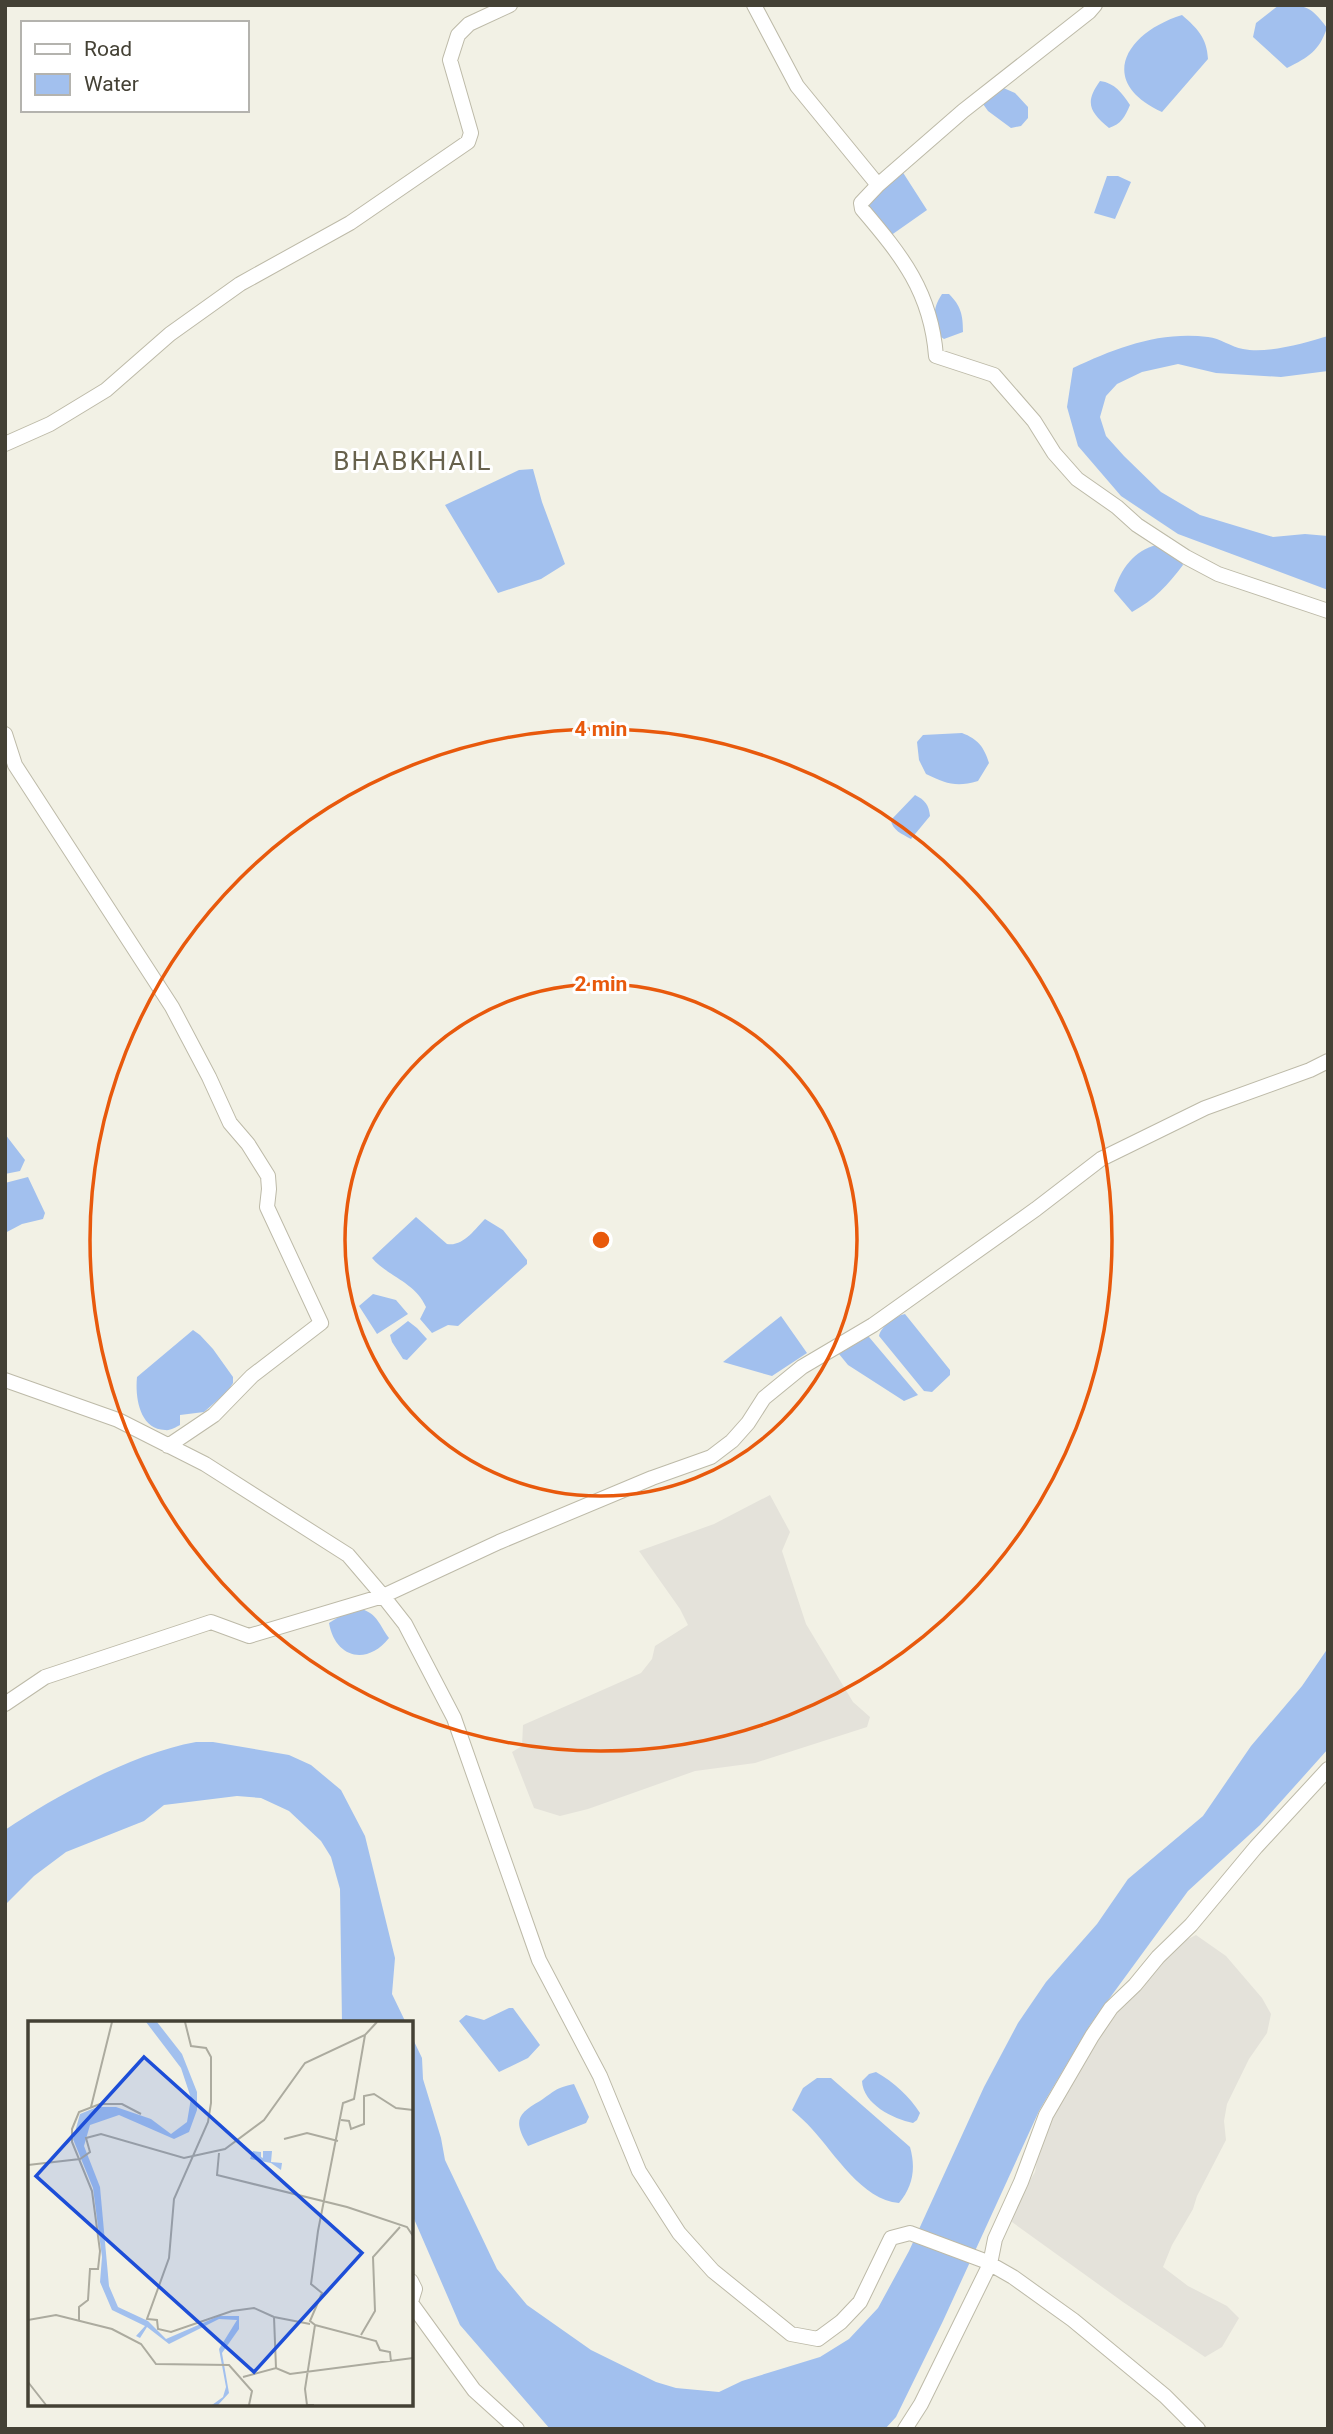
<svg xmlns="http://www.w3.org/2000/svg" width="1333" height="2434" font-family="Roboto,sans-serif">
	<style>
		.industrial { fill: #e4e2da }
		.water { fill: #a2c0ee }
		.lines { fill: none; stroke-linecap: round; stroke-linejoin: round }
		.minor-casing { stroke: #bdbaa8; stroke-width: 16 }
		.minor { stroke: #fff; stroke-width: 14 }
		.ring { fill: none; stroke: #e8590c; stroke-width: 3.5 }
		.labels { text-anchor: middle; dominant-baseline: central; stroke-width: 6; stroke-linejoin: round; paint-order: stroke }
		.quarter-label { font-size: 26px; letter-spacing: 2px; fill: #67614c; stroke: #fff }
		.inset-road { fill: none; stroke: #acab9f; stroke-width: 2 }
		.view { fill: #1d4ed8; fill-opacity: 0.15; stroke: #1d4ed8; stroke-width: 3.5 }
		.inset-edge { fill: none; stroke: #444135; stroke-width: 3.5 }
		.centre { fill: #e8590c; stroke: #fff; stroke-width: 3.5 }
		.ring-label { font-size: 21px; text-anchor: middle; font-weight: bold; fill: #e8590c; stroke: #fff; stroke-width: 6; stroke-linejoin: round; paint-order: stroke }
	</style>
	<rect width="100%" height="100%" fill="#f2f1e5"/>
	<path class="industrial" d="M770,1495L790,1532L782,1551L806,1624L853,1702L870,1717L867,1727L755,1763L695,1771L588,1809L560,1816L534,1808L512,1752L522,1746L523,1725L641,1673L652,1659L655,1646L688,1625L680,1609L639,1551L714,1524Z
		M1196,1935L1226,1956L1262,1998L1271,2014L1267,2033L1249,2059L1227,2104L1224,2121L1226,2140L1197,2196L1193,2209L1172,2245L1163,2267L1188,2286L1227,2306L1239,2318L1222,2347L1205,2357L1123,2302L1012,2222L1014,2207L1035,2172L1043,2127L1094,2044L1121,2008L1176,1945Z"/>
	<path class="water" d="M1279,5C1306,5 1311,6 1327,28C1319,51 1309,57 1287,68L1253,37L1256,23Z
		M1182,15C1197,28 1207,38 1208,59L1162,112C1095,81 1127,32 1182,15Z
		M1100,81C1115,83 1122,93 1130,105C1125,117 1121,124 1109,128C1090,112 1084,103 1100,81Z
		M999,86L1015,93L1028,107V118L1021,126L1011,128L988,111L983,104Z
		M902,171L927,210L890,236L863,205Z
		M1107,176H1118L1131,182L1115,219L1094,213Z
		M942,294H949C961,306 963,315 963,332L944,339L938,335C934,318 932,309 942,294Z
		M1328,336V371L1281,377L1216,373L1178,364L1142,372L1117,384L1106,396L1100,417L1106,436L1124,456L1161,492L1200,515L1273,537L1305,534L1328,536V590L1178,534L1121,496L1078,446L1067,407L1073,368C1116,348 1159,331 1208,337C1220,338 1231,347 1243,349C1267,354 1305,343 1328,336Z
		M533,469L542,502L565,564L541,579L498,593L445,505L519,470Z
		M1157,545L1179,556L1183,565C1168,585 1154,600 1132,612L1114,591C1121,569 1134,550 1157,545Z
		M962,733C978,739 984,747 989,763L978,781C955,788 946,783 926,774L919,760L917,742L923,735Z
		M915,795C925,800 929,805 930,816L911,839C902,834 892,830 891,820Z
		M5,1134L25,1160L20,1171L5,1174Z
		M28,1177L45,1213L43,1219L22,1224L5,1233V1183Z
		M416,1217L447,1244C463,1247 475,1229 485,1219L503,1230L527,1260V1264L458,1326L448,1325L432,1333L420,1319L426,1307C415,1282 387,1276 372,1258Z
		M373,1294L396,1300L408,1314L377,1334L359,1306Z
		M905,1314L950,1370V1375L932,1392L924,1391L879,1336C881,1326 895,1316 905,1314Z
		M781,1316L807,1353L772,1376L723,1362Z
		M408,1321L417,1328L427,1339L407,1360L403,1359L392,1342L390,1335Z
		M193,1330L200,1335L213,1349L233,1377V1383L228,1391L204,1412L180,1415V1425C176,1427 170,1431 165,1430C139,1429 135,1396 137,1377Z
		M869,1336V1337L918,1395L904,1401L848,1365L839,1354Z
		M361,1609C377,1613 380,1626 389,1638C367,1666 335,1658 329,1623L345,1613Z
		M1328,1648V1749L1260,1825L1188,1891L1090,2025L1039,2111L943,2321L896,2417L885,2429H550L460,2325L411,2212V2035L422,2058L423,2079L441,2138L445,2160L497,2269L527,2305L591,2350L656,2382L676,2388L719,2392L742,2381L820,2357L849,2339L878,2308L909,2251L984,2087L1018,2023L1046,1982L1097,1924L1128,1879L1203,1816L1251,1746L1302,1686Z
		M196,1742H213L289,1755L311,1765L341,1790L365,1836L395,1958L392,1994L406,2023H342L340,1889L331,1857L321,1841L289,1811L261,1798L237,1796L164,1805L144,1821L66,1852L34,1876L5,1905V1830C57,1795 134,1753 196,1742Z
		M509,2008H513L540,2045L528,2058L499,2072L459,2021L466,2015L484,2020Z
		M876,2072C894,2082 909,2096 920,2113L917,2120L913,2123C893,2119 863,2104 862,2081L869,2074Z
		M817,2078H831L910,2147C916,2168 913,2187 899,2203C862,2200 835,2154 812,2129C806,2122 799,2116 792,2110L803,2088Z
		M574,2084L589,2117L586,2123L528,2146C513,2121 517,2114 540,2101C555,2091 555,2088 574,2084Z"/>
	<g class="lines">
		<g class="minor-casing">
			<path id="minor" d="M754,5L797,86L878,185L963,111L1089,12L1095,5
				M878,185L861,203L862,209C902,256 931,292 936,356L994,375L1034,421L1054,453L1077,479L1117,507L1137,525L1186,557L1218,574L1328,611
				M5,444L50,424L106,390L170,334L240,284L350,223L468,142L471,133L450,60L458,35L469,24L510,5
				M5,734L15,765L172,1007L209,1077L230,1123L248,1144L268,1176L269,1189L267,1207L321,1323L252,1376L214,1415L168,1446
				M5,1380L118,1420L205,1464L348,1555L383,1596L405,1624L454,1718L539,1960L600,2076L639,2171L679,2233L713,2271L791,2334L818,2339L841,2322L860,2302L891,2238L910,2233L985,2261L1013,2277L1073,2320L1165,2396L1198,2429
				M5,1704L45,1677L211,1622L249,1636L383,1596L499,1542L652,1478L711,1457L732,1441L748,1423L764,1398L802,1367L873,1325L1036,1209L1101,1159L1205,1108L1310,1070L1328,1061
				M411,2281L415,2289L411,2302
				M411,2303L474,2390L517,2429
				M905,2429L921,2404L990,2264L995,2239L1021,2182L1046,2115L1092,2036L1111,2008L1135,1985L1158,1957L1191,1925L1256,1847L1328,1769"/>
		</g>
		<use href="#minor" class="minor"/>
	</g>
	<g class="ring">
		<circle cx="601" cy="1240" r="256"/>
		<circle cx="601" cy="1240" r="511"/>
	</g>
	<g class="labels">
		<g class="quarter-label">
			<text x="413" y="461">BHABKHAIL</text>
		</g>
	</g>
	<g transform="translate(28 2021)">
		<rect width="385" height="385" fill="#f2f1e5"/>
		<path d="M118,1H129L154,33L169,71V89L161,111L146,118L91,94L62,104L56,125L72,166L81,265L90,286L120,300L138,318L191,295H211V308L194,332L201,372L190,384H184L195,376L198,366L191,328L209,299L191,298L141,323L119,306L112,317L108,315L117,305L84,289L72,261L74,236L65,167L45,118L52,93L69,86H88L123,98L143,113L159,101L163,77L153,47ZM225,130L233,131V136L235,137V130H244L243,141L254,142L253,149L243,142L222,138Z" fill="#a2c0ee"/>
		<path class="inset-road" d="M157,1L163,25L178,27L183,36V82L180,101L146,178L141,237L119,298L129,299L130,308L143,311L204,290L226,287L246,296M63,86L84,1M313,99L321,100L323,108L336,103V75L346,73L368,87L385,89M256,118L279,112L310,120M191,132L189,154L319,186L379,206L385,215M0,144L52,138L62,131L58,117L73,113L156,137L197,128L236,99L277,42L337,14L349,1M0,299L28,294L84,308L113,323L128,343L201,344L224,370L221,384M51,300V286L60,279L62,248H70L72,230L64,170L44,121V108L51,91L72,83H94L113,93M287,304L348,320L352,329L362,331L363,341M333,314L347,290L345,236L372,206M248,347L246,296L282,303M215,356L248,347L262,353L385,337M0,361L18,384M286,384H279L277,368L287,304L282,300L294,272L283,263L290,210L315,82L326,78L337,14"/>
		<path class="view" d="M116,36L334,232L226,351L8,155Z"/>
		<rect width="385" height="385" class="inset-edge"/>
	</g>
	<circle cx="601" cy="1240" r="10" class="centre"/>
	<g class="ring-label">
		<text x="601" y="736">4 min</text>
		<text x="601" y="991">2 min</text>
	</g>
	<rect width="1333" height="2434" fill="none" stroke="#444135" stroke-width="14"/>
	<rect x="21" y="21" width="228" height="91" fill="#ffffff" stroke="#b4b3ae" stroke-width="2"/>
	<rect x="35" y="44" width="35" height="10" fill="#ffffff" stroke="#b4b3ae" stroke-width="2"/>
	<text x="84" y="56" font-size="21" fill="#444135">Road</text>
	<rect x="35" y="74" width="35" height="21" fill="#a2c0ee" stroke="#b4b3ae" stroke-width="2"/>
	<text x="84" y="91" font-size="21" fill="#444135">Water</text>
</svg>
